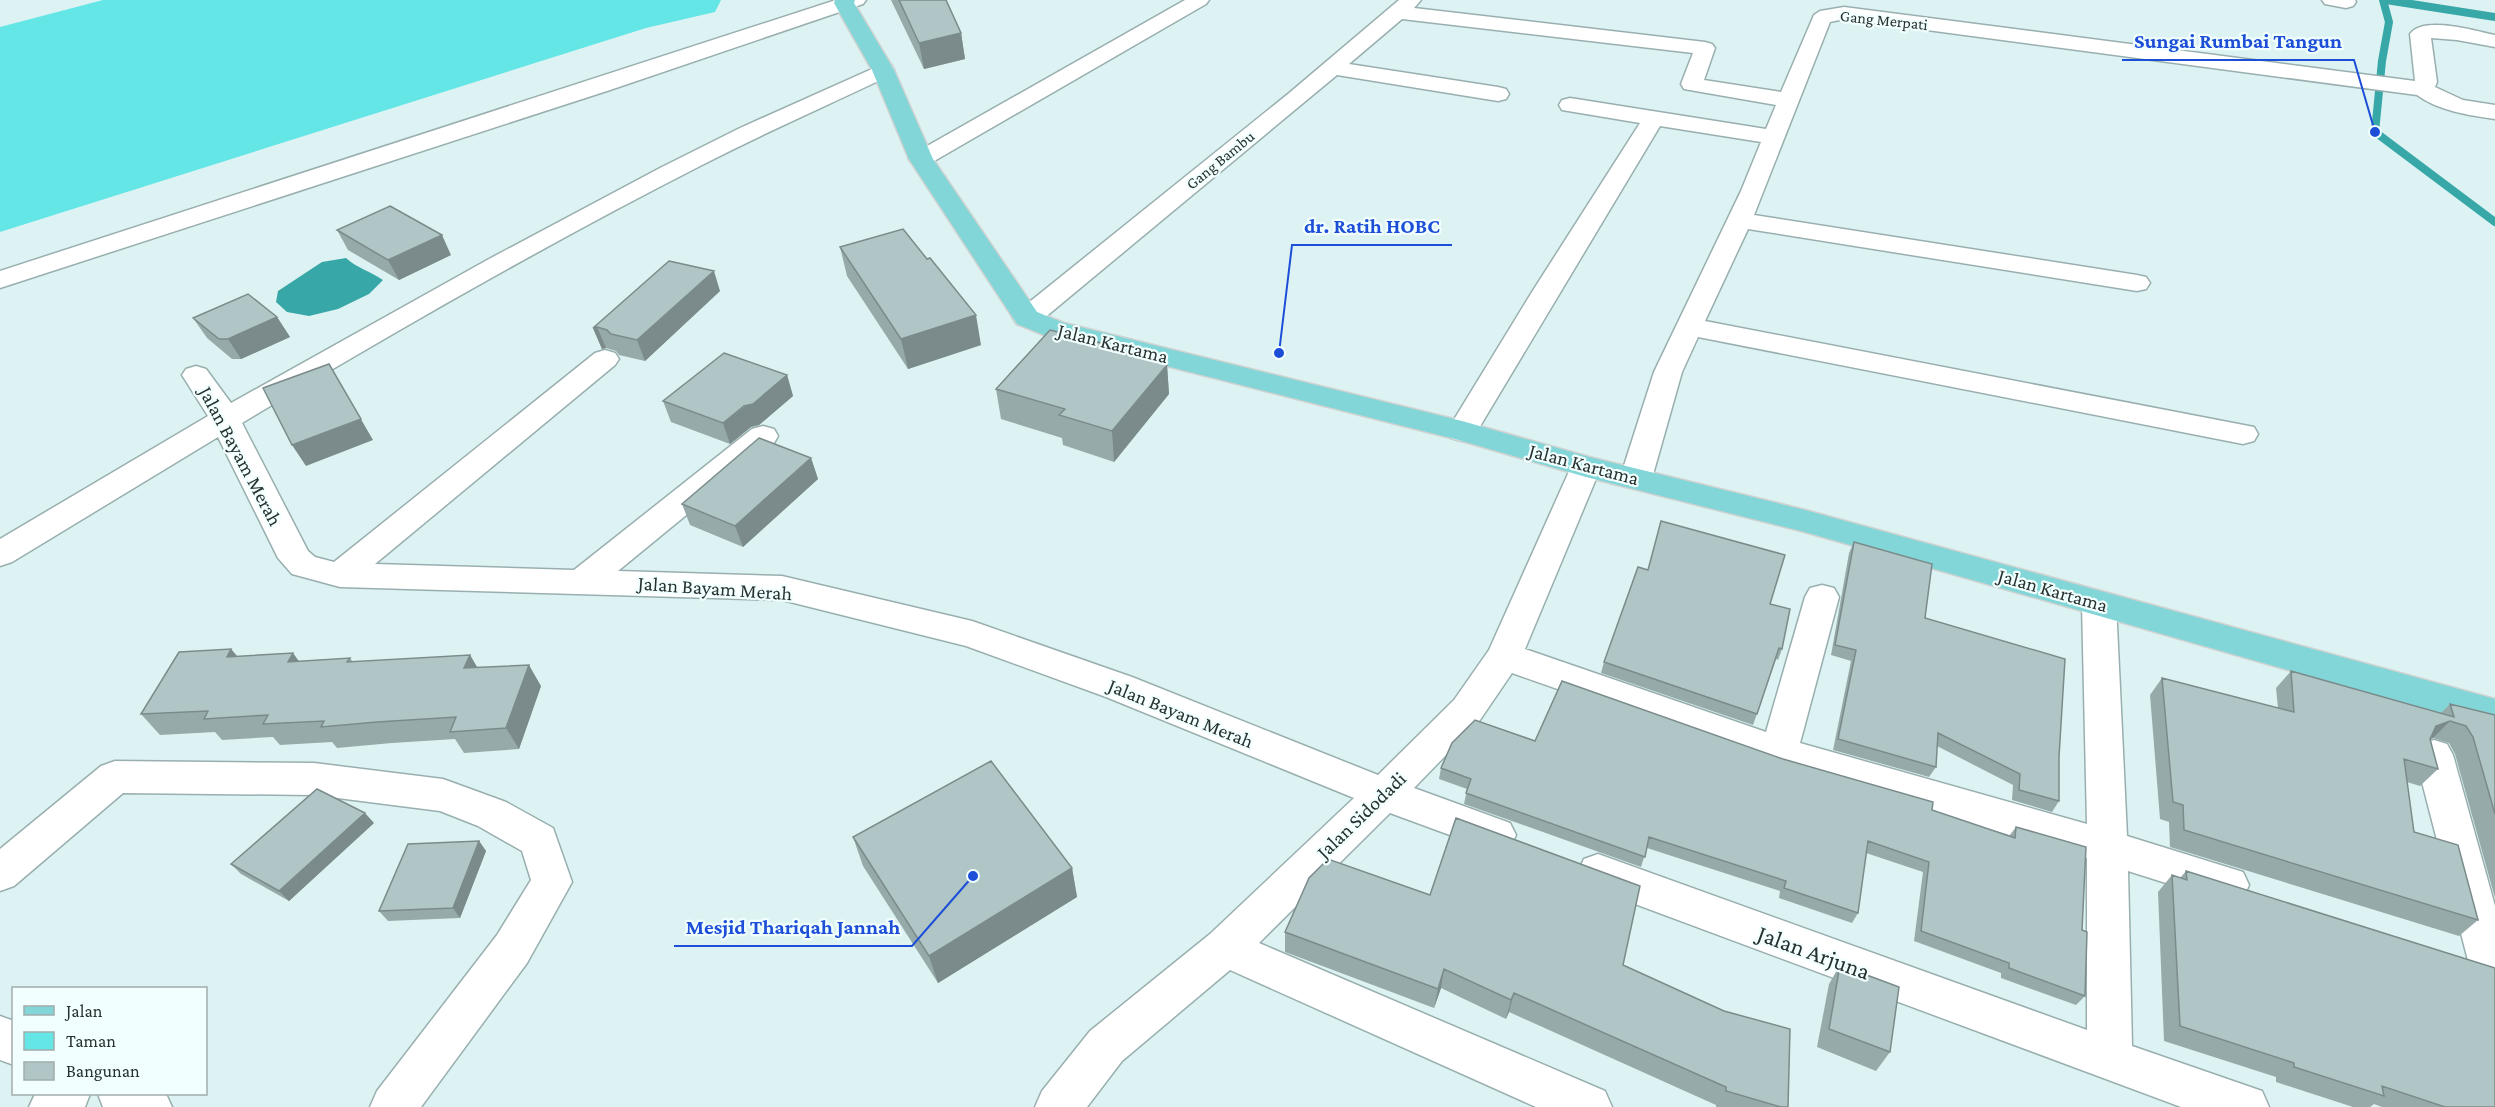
<svg xmlns="http://www.w3.org/2000/svg" width="2495" height="1107" font-family="'Crimson Pro',serif">
	<style>
		.green { fill: #64e6e7 }
		.water { fill: #38a7a8 }
		.lines { fill: none; stroke-linecap: round; stroke-linejoin: round }
		.stream { stroke: #38a7a8; stroke-width: 8 }
		.minor-casing { stroke: #99afaf; stroke-width: 3 }
		.major-casing { stroke: #d0d2d1; stroke-width: 3 }
		.minor { fill: #fff; fill-rule: evenodd }
		.major { fill: #82d6d7; fill-rule: evenodd }
		.wall { fill: #97aaaa }
		.shaded-wall { fill: #7b8b8b }
		.building { fill: #b0c6c6; stroke: #7b8b8b; stroke-width: 1.5 }
		.labels { text-anchor: middle; dominant-baseline: central; stroke-width: 4.5; stroke-linejoin: round; paint-order: stroke }
		.far-street-label { font-size: 16px; fill: #283130; stroke: #f1fffe }
		.street-label { font-size: 20px; fill: #283130; stroke: #f1fffe }
		.near-street-label { font-size: 24px; fill: #283130; stroke: #f1fffe }
		.leader { fill: none; stroke: #1d4ed8; stroke-width: 2 }
		.callout-dot { fill: #1d4ed8; stroke: #f1fffe; stroke-width: 2 }
		.callout-label { font-size: 21px; text-anchor: middle; font-weight: bold; fill: #1d4ed8; stroke: #f1fffe; stroke-width: 4.5; stroke-linejoin: round; paint-order: stroke }
	</style>
	<rect width="100%" height="100%" fill="#ddf3f3"/>
	<path class="green" d="M103,0H721L715,12L646,28L0,232V27Z"/>
	<path class="water" d="M346,258C357,268 370,271 383,280L369,294L338,309L309,316L287,312L276,302L278,291L322,262Z"/>
	<g class="lines">
		<path class="stream" d="M2383,0L2389,22L2382,61L2375,132L2495,222
			M2386,0L2495,17"/>
		<g class="minor-casing">
			<path id="minor" d="M836,0H866L863,4L610,90L0,288V271Z
				M1185,0H1209L1206,4L929,164L921,166L913,164L909,159L913,154Z
				M1399,0H1421L1414,8L1705,42L1712,44L1715,48L1704,80L1781,92L1814,15L1820,11L1844,7L2415,81L2410,34C2423,15 2476,31 2495,35V47L2457,40L2431,38L2437,82L2435,87L2463,100L2495,105V119C2468,115 2439,111 2417,95L1844,19L1830,22L1754,215L2137,275L2146,277L2150,283L2146,289L2137,291L1748,229L1705,321L2254,427L2258,434L2254,441L2243,444L1698,337L1682,372L1652,478L1647,485L1636,488L1625,485L1620,478L1654,372L1741,191L1761,142L1660,126L1473,438L1462,441L1451,438L1447,431L1532,292L1640,123L1562,110L1559,105L1562,100L1570,98L1766,129L1776,105L1684,89L1681,84L1693,53L1402,19L1349,64L1498,87L1506,89L1509,94L1506,99L1498,101L1337,75L1037,324L1027,326L1017,324L1013,318L1017,312L1288,94Z
				M2322,0H2355L2356,2L2353,6L2346,8L2325,4Z
				M883,64L891,65L894,70L891,75C828,105 764,133 702,165C545,245 392,333 242,423L308,551L315,557L334,562L595,353L605,350L615,353L619,359L615,365L375,564L574,570L752,429L763,426L774,429L778,436L774,443L618,571L782,576L972,621L1132,677L1378,775L1454,700L1489,650L1571,467L1575,460L1586,457L1597,460L1601,467L1525,649L1766,732L1805,597L1810,588L1822,585L1834,588L1839,597L1800,743L2087,824L2082,604L2087,595L2099,591L2111,595L2116,604L2127,836L2243,872L2249,885L2243,898L2229,903L2128,871L2132,1046L2262,1091L2269,1107H2181L1584,885L1578,872L1584,859L1598,854L2087,1030V858L1779,767L1512,673L1480,720L1414,788L1510,823L1516,835L1510,847L1496,852L1390,813L1259,943L1605,1091L1612,1107H1536L1230,970L1122,1061L1087,1107H1035L1042,1091L1090,1031L1210,934L1354,798L1106,697L966,646L782,600L340,587L292,574L278,558L218,437L12,562L0,566V539L208,416L182,375L186,369L196,366L206,369L231,403L489,259L660,168L740,128Z
				M2434,740L2447,744L2453,755L2495,906V986L2491,988L2476,982L2470,968L2415,755L2421,744Z
				M115,761L314,763L443,779L506,802L553,828L572,882L527,963L421,1107H370L377,1091L497,935L531,880L522,851L478,826L440,811L314,795L123,793L14,886L0,891V849L101,766Z
				M0,1016L14,1021V1065L0,1060Z
				M35,1094H90L85,1107H29Z
				M98,1094H166L172,1107H103Z"/>
		</g>
		<g class="major-casing">
			<path id="major" d="M835,0H855L854,3L894,70L933,159L1037,312L1064,323L1462,421L1589,457L1805,510L2495,699V729L1805,532L1586,477L1455,439L1044,335L1017,324L909,159L872,70L834,3Z"/>
		</g>
		<use href="#minor" class="minor"/>
		<use href="#major" class="major"/>
	</g>
	<path class="wall" d="M891,0H946L961,33L965,59L924,69Z
		M337,230L451,255L399,280L348,250Z
		M840,247L927,259L981,345L908,369L847,276Z
		M720,291L645,361L619,355L616,351L606,348L602,349L593,328Z
		M277,317L290,337L241,359H232L207,338L193,318Z
		M1105,347L1167,365L1169,394L1114,462L1063,445L1062,438L1001,419L996,389Z
		M787,375L793,396L759,425L751,427L730,444L671,422L663,401Z
		M811,458L818,479L743,547L690,525L682,504Z
		M1854,542L2059,757V801L2052,812L2012,800L2013,785L1937,746L1936,767L1929,777L1833,750L1851,661L1831,655L1849,553Z
		M1770,604L1782,649L1778,660L1776,659L1753,725L1601,673L1604,662Z
		M231,649L237,656L299,661L350,658L353,662L470,655L477,667L541,686L519,749L464,753L455,739L392,743L337,748L332,742L280,745L273,737L222,740L215,732L160,735L141,714Z
		M2291,671L2441,713L2450,704L2495,715V898L2455,754L2449,743L2433,738L2430,739L2438,769L2420,786L2407,782L2414,832L2478,920L2459,936L2170,847L2169,822L2160,819L2150,695L2162,678L2278,708L2276,688Z
		M1535,741L1932,810L2009,836L2016,827L2082,930L2085,996L2076,1005L2001,978V973L1914,941L1923,872L1866,853L1858,913L1852,923L1779,898L1780,891L1647,848L1641,867L1464,804L1467,789L1439,779L1441,768Z
		M374,823L289,901L241,874L231,864Z
		M853,837L1072,868L1077,897L938,983L863,866Z
		M479,841L486,851L460,918L388,921L379,911Z
		M2186,871L2495,1107H2382L2374,1104L2370,1107H2353L2276,1082V1077L2164,1041L2158,892L2172,875L2180,878Z
		M1285,932L1623,965L1788,1107H1716V1105L1509,1012L1506,1019L1441,988L1434,1008L1285,952Z
		M1840,965L1890,1052L1876,1071L1817,1047L1829,984Z"/>
	<path class="shaded-wall" d="M961,33L965,59L924,69L919,43Z
		M442,235L451,255L399,280L388,260Z
		M714,271L720,291L645,361L637,340Z
		M976,315L981,345L908,369L901,339Z
		M277,317L290,337L241,359L228,339Z
		M597,327L606,348L602,349L593,328Z
		M329,364L373,440L306,466L292,445Z
		M1167,365L1169,394L1114,462L1112,431Z
		M787,375L793,396L759,425L751,427L730,444L723,423Z
		M811,458L818,479L743,547L735,526Z
		M231,649L248,670L227,657Z
		M293,653L308,674L288,662Z
		M470,655L482,676L464,668Z
		M529,665L541,686L519,749L506,728Z
		M2450,721L2433,738L2419,743L2436,726Z
		M365,813L374,823L289,901L279,891Z
		M479,841L486,851L460,918L453,908Z
		M1072,868L1077,897L938,983L929,956Z
		M1444,969L1441,988L1434,1008L1438,989Z
		M1514,993L1509,1012L1506,1019L1511,1000Z"/>
	<path class="building" d="M899,0H946L961,33L919,43Z
		M390,206L442,235L388,260L337,230Z
		M903,229L927,259L930,258L976,315L901,339L840,247Z
		M669,261L714,271L637,340L611,334L607,330L597,327L593,328Z
		M248,294L277,317L228,339H219L193,318Z
		M1050,330L1105,344L1103,346L1167,365L1112,431L1059,415L1065,409L996,389Z
		M724,353L787,375L753,404L744,406L723,423L663,401Z
		M329,364L361,419L292,445L263,388Z
		M759,438L811,458L735,526L682,504Z
		M1661,521L1785,555L1770,604L1790,609L1782,649L1779,648L1757,714L1604,662L1638,567L1648,570Z
		M1854,542L1932,564L1925,618L2065,659L2059,757V801L2019,790L2020,774L1938,733L1936,767L1838,739L1856,650L1835,645Z
		M231,649L227,657L293,653L288,662L350,658L347,662L470,655L464,668L529,665L506,728L450,732L456,717L377,722L321,727L324,721L263,724L268,715L204,719L208,711L141,714L179,652Z
		M2291,671L2454,717L2450,704L2495,715V814L2473,737L2466,726L2450,721L2436,726L2430,739L2438,769L2404,759L2414,832L2458,845L2478,920L2184,830L2183,805L2173,802L2162,678L2294,712Z
		M1562,681L1783,759L1933,802L1932,810L2015,838L2016,827L2086,847L2082,930L2087,932L2085,996L2009,968V963L1921,931L1929,862L1868,841L1858,913L1784,888L1786,881L1649,837L1645,857L1466,793L1471,779L1441,768L1452,743L1475,720L1535,741Z
		M991,761L1072,868L929,956L853,837Z
		M317,789L365,813L279,891L231,864Z
		M1456,818L1640,886L1623,965L1724,1011L1790,1029L1788,1107H1781L1726,1091V1087L1514,993L1511,1000L1444,969L1438,989L1285,932L1309,878L1328,859L1430,895Z
		M479,841L453,908L379,911L408,844Z
		M2186,871L2495,968V1107H2445L2382,1086L2384,1096L2294,1067V1063L2180,1026L2172,875L2187,880Z
		M1840,965L1899,987L1890,1052L1829,1029Z"/>
	<g class="labels">
		<g class="far-street-label">
			<text transform="translate(1884 20) rotate(6)">Gang Merpati</text>
			<text transform="translate(1220 160) rotate(-39)">Gang Bambu</text>
		</g>
		<g class="street-label">
			<text transform="translate(1113 343) rotate(14)">Jalan Kartama</text>
			<text transform="translate(241 456) rotate(62)">Jalan Bayam Merah</text>
			<text transform="translate(1584 464) rotate(15)">Jalan Kartama</text>
			<text transform="translate(715 588) rotate(4)">Jalan Bayam Merah</text>
			<text transform="translate(2053 590) rotate(16)">Jalan Kartama</text>
			<text transform="translate(1181 713) rotate(22)">Jalan Bayam Merah</text>
			<text transform="translate(1361 815) rotate(-44)">Jalan Sidodadi</text>
		</g>
		<g class="near-street-label">
			<text transform="translate(1814 952) rotate(20)">Jalan Arjuna</text>
		</g>
	</g>
	<path class="leader" d="M2375 132L2354 60H2122M1279 353L1292 245H1452M973 876L912 946H674"/>
	<g class="callout-dot">
		<circle cx="2375" cy="132" r="6"/>
		<circle cx="1279" cy="353" r="6"/>
		<circle cx="973" cy="876" r="6"/>
	</g>
	<g class="callout-label">
		<text x="2238" y="48">Sungai Rumbai Tangun</text>
		<text x="1372" y="233">dr. Ratih HOBC</text>
		<text x="793" y="934">Mesjid Thariqah Jannah</text>
	</g>
	<rect x="12" y="987" width="195" height="108" fill="#f1fffe" stroke="#a1adac" stroke-width="1.5"/>
	<rect x="24" y="1006" width="30" height="9" fill="#82d6d7" stroke="#a1adac" stroke-width="1.5"/>
	<text x="66" y="1017" font-size="18" fill="#283130">Jalan</text>
	<rect x="24" y="1032" width="30" height="18" fill="#64e6e7" stroke="#a1adac" stroke-width="1.5"/>
	<text x="66" y="1047" font-size="18" fill="#283130">Taman</text>
	<rect x="24" y="1062" width="30" height="18" fill="#b0c6c6" stroke="#a1adac" stroke-width="1.5"/>
	<text x="66" y="1077" font-size="18" fill="#283130">Bangunan</text>
</svg>
